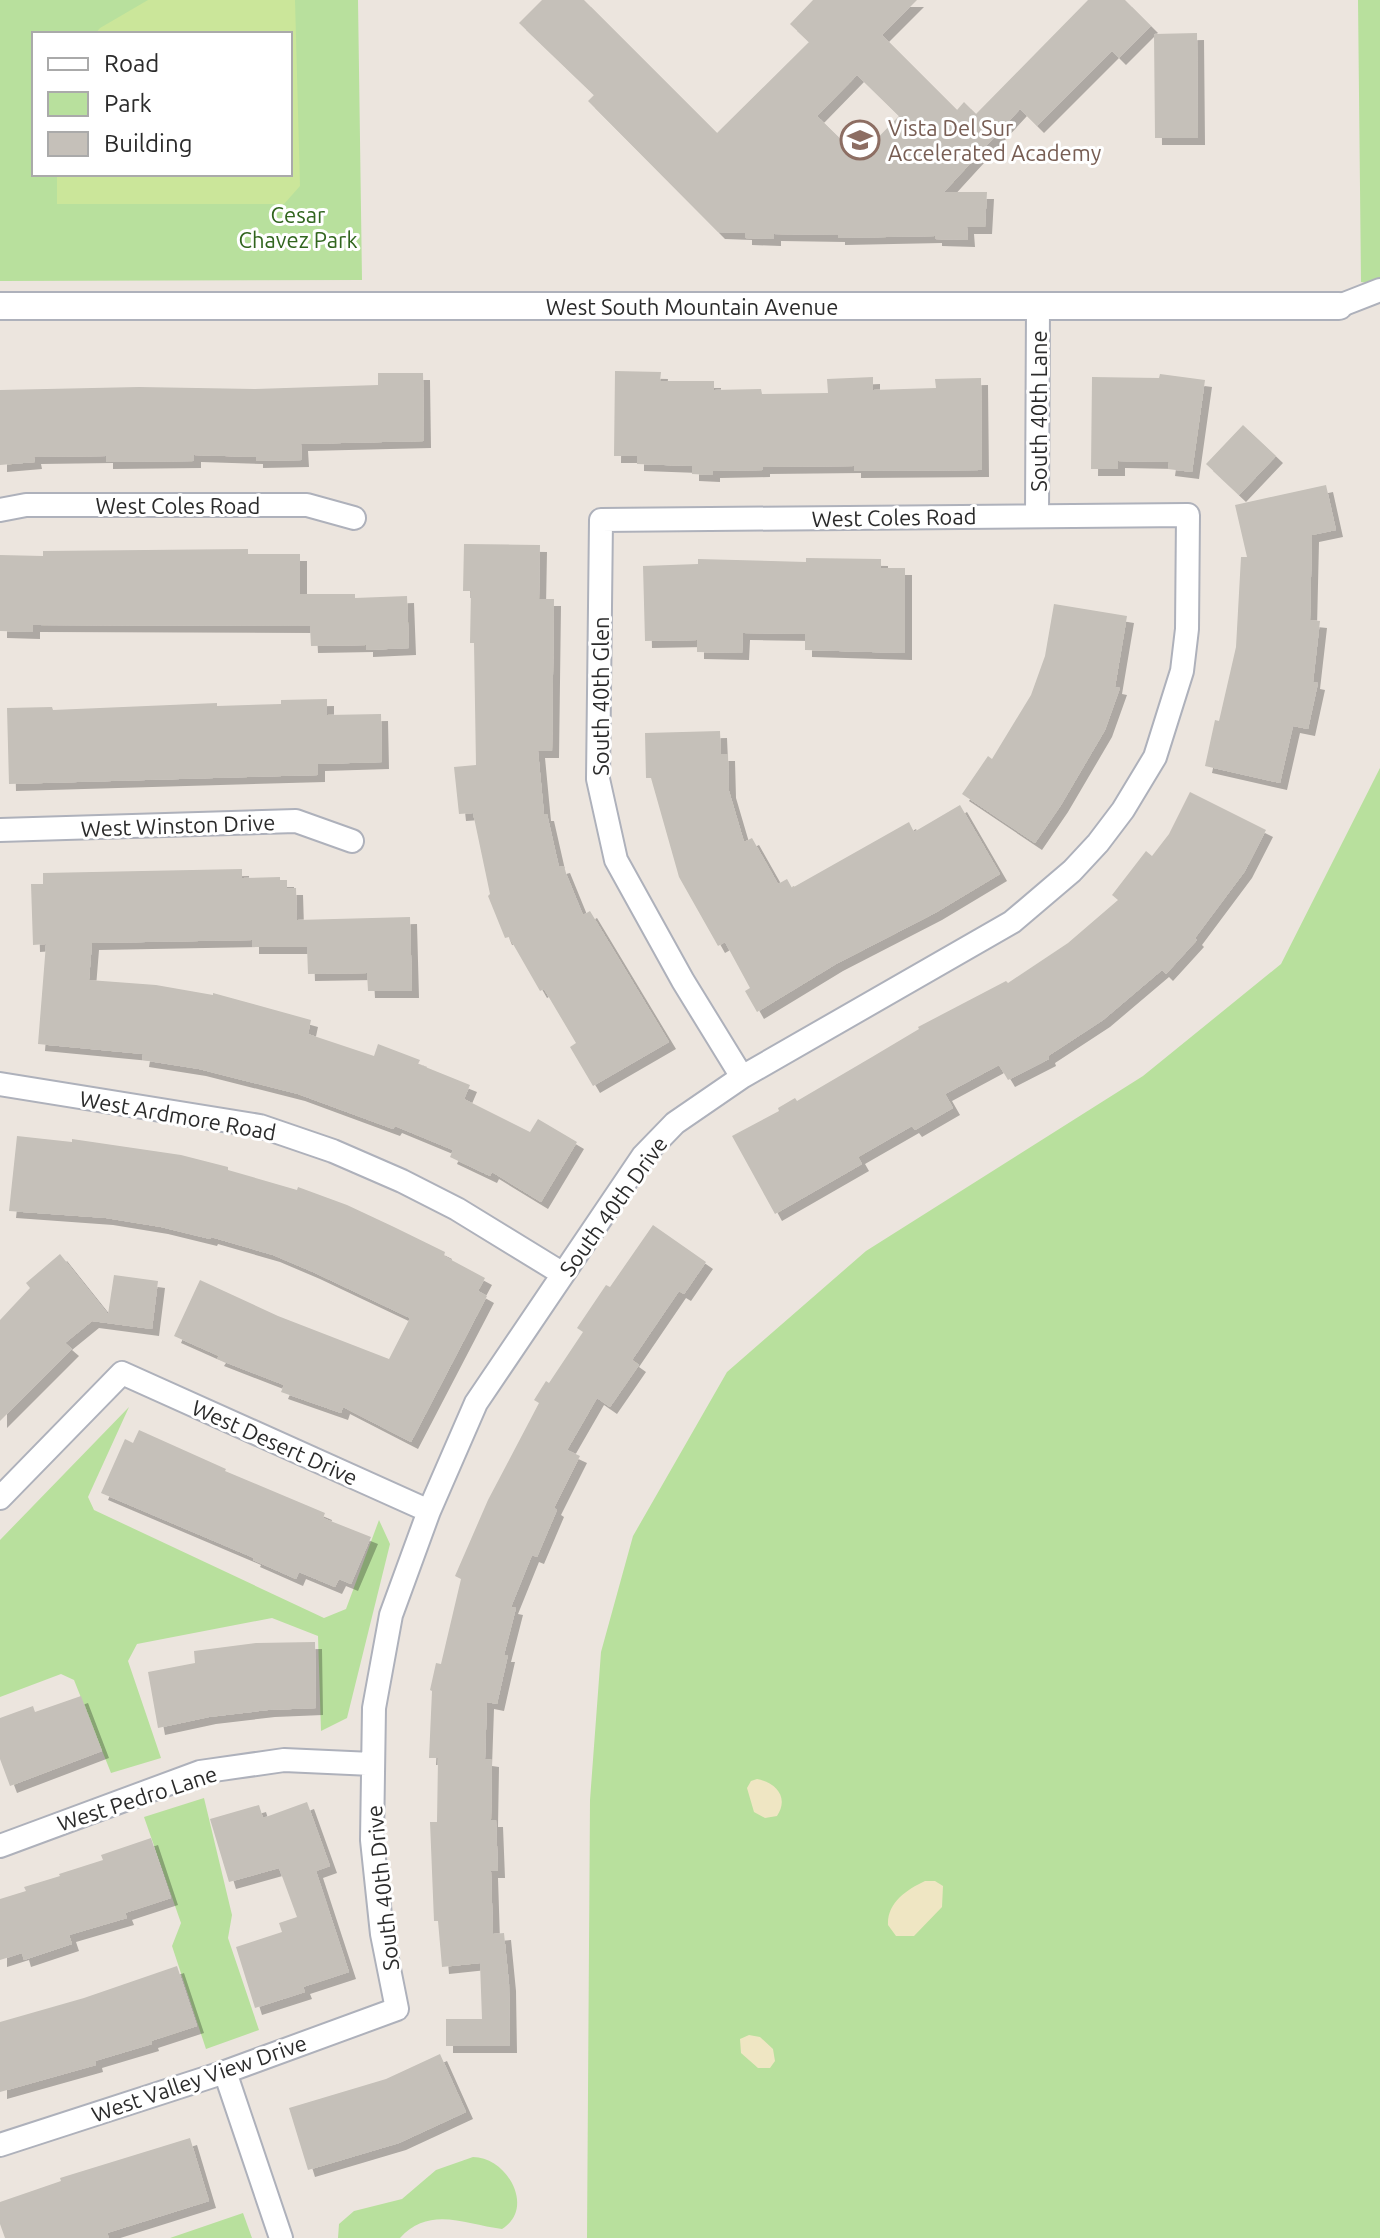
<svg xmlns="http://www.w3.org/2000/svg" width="1380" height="2238" font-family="Ubuntu,sans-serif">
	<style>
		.green { fill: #b8e09d; fill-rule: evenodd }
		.sand { fill: #efe6c3 }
		.pitch { fill: #cbe69a }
		.building { fill: #c5c0b9; fill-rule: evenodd; filter: url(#shadow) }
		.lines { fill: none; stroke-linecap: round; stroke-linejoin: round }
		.minor-casing { stroke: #aeb1bb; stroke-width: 26 }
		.tertiary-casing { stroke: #aeb1bb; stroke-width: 30 }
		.minor { stroke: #fff; stroke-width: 22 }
		.tertiary { stroke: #fff; stroke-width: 26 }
		.labels { text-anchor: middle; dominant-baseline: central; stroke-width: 6; stroke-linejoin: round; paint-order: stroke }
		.education-label { font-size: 22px; fill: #785e54; stroke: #fff; text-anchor: start }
		.park-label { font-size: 22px; fill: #31651e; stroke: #fff }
		.street-label { font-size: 22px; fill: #2b2b2b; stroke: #fff }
	</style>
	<defs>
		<filter id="shadow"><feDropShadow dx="7" dy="7" stdDeviation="0" flood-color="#0004"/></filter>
	</defs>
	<rect width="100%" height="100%" fill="#ece5de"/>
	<path class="green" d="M0,0H358L362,280L0,281ZM34,34H290V174H34Z
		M1358,0H1380V285L1361,282Z
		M1380,768V2238H587L590,1800L601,1652L633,1536L727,1372L866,1251L1143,1076L1281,964Z
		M129,1407L88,1497L94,1510L324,1618L346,1609L379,1520L390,1544L347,1718L321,1731L318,1636L272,1618L137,1644L128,1661L161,1758L111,1773L74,1680L61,1674L0,1697V1540Z
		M204,1798L232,1915L228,1938L259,2030L206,2049L172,1946L181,1923L144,1817Z
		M473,2157C507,2157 536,2208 502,2229C466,2225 430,2205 400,2238H338L339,2224L354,2211L402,2199L436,2170Z
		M243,2213L252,2238H170Z"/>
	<path class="sand" d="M757,1779C777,1783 789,1798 777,1816L765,1818L754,1812L747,1788L751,1781Z
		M925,1881H935L943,1886L942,1907L914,1936H896L888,1925C887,1903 906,1890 925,1881Z
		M749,2035L760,2037L773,2049L775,2061L770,2068H758L741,2053L740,2039Z"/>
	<path class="pitch" d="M148,0H295L300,186L284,204H57V174H290V34H95L100,28Z"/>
	<path class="building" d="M542,0H584L717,133L809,42L790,24L813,0H917L882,35L957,110L964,102L976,114L1088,0H1125L1151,26L1119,58L1112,51L1037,126L1020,109L944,192H987L985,227H967L968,240L935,239V236L838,238V235L774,234V239L745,238V233L718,232L588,101L594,95L519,23ZM857,75L899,116L859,157L817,116Z
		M1197,33L1198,138H1155L1154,34Z
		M615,371L661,372L660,381H714V390L761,389L762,394L828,393L827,379L873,377V390L936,388L935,379L981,378L982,470L854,471V466L763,467V470L713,471V475L692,474V466L637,464V456H614Z
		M378,373H423L424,441L301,444L302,460L256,461V457L194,455V461L106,462V456L34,457L35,462L0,465V390L139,387L255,389L378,385Z
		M1160,374L1205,380L1192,472L1168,469L1169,462L1118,461V469H1091L1092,377L1159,378Z
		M1243,425L1276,456L1239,495L1206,464Z
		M1326,485L1336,530L1312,535L1310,620L1320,621L1313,682L1318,683L1308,729L1293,726L1280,783L1205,766L1215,720L1219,721L1236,647L1241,557H1247L1235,505Z
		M464,544L540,545L539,599H554L552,751H538L544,814H547L559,867L563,866L583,915L590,911L669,1042L593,1086L570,1047L576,1043L544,989L540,991L509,937L505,938L488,896L490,894L473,813L459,814L454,767L476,765L474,643H470L471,591H463Z
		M248,549V554H300V594H355V598L407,596L409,648L366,650V645L311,646L310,626L33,625V632L0,631V555L43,556V551Z
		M806,558L881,559V568H905V653L805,650V634L743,633L742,653L697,652V640L645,641L643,566L698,564V559L806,562Z
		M1054,604L1127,616L1115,687L1120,688L1105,730L1061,805L1035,843L962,794L988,756L992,759L1031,695L1045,656Z
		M327,699V715L381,714L382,762L318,764V775L9,784L7,708L52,707L53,710L217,703V706L281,704V700Z
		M720,731L721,754H728L729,791L744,842L752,838L778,884L787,879L792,888L909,822L914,832L960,805L1000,874L935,913L836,964L757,1012L745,991L750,988L725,942L718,946L679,877L651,778H646L645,733Z
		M1190,792L1266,830L1245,871L1195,938L1197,940L1166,974L1162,970L1103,1020L1048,1056L1049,1059L1008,1080L999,1065L945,1094L953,1108L915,1130L912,1126L858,1157L862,1164L775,1214L732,1136L779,1111L778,1108L795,1098L797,1101L872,1057L919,1029L918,1027L1006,981L1008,983L1068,943L1118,900L1112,895L1146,851L1152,856L1169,834Z
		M242,869V878L280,877V880H287V888H296L297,920L410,917L412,991H368L367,973L308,974L307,947H252V940L92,943L89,980L156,985L213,995V993L311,1020L308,1034L374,1056L378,1044L420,1060L418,1064L470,1085L464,1099L530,1132L538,1119L577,1142L541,1202L492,1172L490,1176L450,1157L453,1150L395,1126L393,1129L298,1094L199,1069L142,1060L143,1054L38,1044L46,944L33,945L31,884H43V873Z
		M17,1136L72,1142V1139L181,1155L228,1167V1170L297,1190L298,1187L347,1205L394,1227L445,1252L444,1256L485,1278L478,1291L487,1296L411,1442L343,1407L341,1413L281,1392L284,1385L217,1359L219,1356L174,1336L200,1280L278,1316L389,1359L410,1318L313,1272L273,1255L211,1237L210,1239L161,1227L106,1218L9,1211Z
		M653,1225L706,1262L684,1294L679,1291L632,1360L639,1365L610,1407L597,1398L567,1450L580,1456L554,1508L557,1510L537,1557L532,1555L511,1607L516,1608L504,1655H508L497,1704L487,1702L485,1759L492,1760L491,1820H496L498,1871H491L493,1934L504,1933L509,1984L510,2046H446V2019H482L480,1963L442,1967L438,1921H434L430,1822H437L438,1758H429L432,1691L430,1690L436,1663L441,1664L461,1579L455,1576L488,1500L539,1403L534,1400L546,1381L549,1383L583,1332L577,1328L606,1285L610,1287Z
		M60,1254L108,1314L114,1275L158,1281L152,1329L92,1321L65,1343L72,1349L0,1421V1320L30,1288L26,1283Z
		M139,1430L226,1469L225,1471L325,1513L323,1518L371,1537L351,1584L339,1579L335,1587L299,1572L296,1579L253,1560L254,1558L101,1493L125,1439L133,1443Z
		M315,1642L316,1708L268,1710L209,1717L158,1728L148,1672L195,1663L194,1651L256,1643Z
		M81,1696L102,1751L10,1786L0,1759V1718L33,1706L35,1712Z
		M307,1802L330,1866L316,1871L349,1972L303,1987L305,1992L255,2008L236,1947L282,1932L279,1923L297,1917L279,1868L229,1882L210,1819L259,1805L263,1818Z
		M151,1838L171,1898L125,1913L127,1918L69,1935L72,1944L24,1960L22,1953L0,1960V1899L26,1891L24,1887L60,1876L59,1874L103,1860L101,1855Z
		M177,1966L197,2026L151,2041L152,2044L95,2061L96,2065L0,2092V2022L84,1998Z
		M440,2054L466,2112L399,2143L308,2170L289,2108L386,2079Z
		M190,2138L209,2201L107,2233L109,2238H5L0,2224V2202L61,2181L60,2178Z"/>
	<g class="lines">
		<g class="minor-casing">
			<path id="minor" d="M1339,306L1380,290
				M0,510L26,505H307L354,518
				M1037,516L1038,306
				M0,830L296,821L352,841
				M0,1084L260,1126L333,1151L402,1181L457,1209L563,1274
				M0,1498L122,1373L429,1511
				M0,1846L200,1772L284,1760L372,1764
				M225,2072L281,2238
				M0,2145L225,2072L397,2009L382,1934L372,1840L374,1708L391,1615L429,1511L476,1403L643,1156L675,1123L742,1077L1012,922L1072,871L1098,843L1123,810L1155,757L1182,671L1187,629L1188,515L601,520L598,779L616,860L683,981L742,1077"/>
		</g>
		<g class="tertiary-casing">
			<path id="tertiary" d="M0,306H1339"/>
		</g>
		<use href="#minor" class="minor"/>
		<use href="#tertiary" class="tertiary"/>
	</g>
	<defs>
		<g id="school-ring" transform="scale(2)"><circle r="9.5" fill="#fff" stroke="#8d6e63" stroke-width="1.5"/><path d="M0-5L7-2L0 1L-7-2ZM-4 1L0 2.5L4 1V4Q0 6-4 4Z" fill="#8d6e63"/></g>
	</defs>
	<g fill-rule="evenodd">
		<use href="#school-ring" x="860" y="140"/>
	</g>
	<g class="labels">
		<g class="education-label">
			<text x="888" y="127">Vista Del Sur<tspan x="888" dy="25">Accelerated Academy</tspan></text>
		</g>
		<g class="park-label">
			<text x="298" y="214">Cesar<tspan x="298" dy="25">Chavez Park</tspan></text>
		</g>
		<g class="street-label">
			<text x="692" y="306">West South Mountain Avenue</text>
			<text transform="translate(1038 411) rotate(-90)">South 40th Lane</text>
			<text x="178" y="505">West Coles Road</text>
			<text transform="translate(894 517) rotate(-1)">West Coles Road</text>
			<text transform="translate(600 696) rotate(-90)">South 40th Glen</text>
			<text transform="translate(178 825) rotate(-2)">West Winston Drive</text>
			<text transform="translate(178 1115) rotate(10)">West Ardmore Road</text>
			<text transform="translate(613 1206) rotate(-54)">South 40th Drive</text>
			<text transform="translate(275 1442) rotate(24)">West Desert Drive</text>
			<text transform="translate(137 1798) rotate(-18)">West Pedro Lane</text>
			<text transform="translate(382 1888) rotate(-96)">South 40th Drive</text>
			<text transform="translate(199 2078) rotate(-19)">West Valley View Drive</text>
		</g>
	</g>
	<rect x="32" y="32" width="260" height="144" fill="#ffffff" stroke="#aaaaaa" stroke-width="2"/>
	<rect x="48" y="58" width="40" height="12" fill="#ffffff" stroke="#aaaaaa" stroke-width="2"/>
	<text x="104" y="72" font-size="24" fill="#2b2b2b">Road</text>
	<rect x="48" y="92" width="40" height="24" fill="#b8e09d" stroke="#aaaaaa" stroke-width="2"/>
	<text x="104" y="112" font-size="24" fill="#2b2b2b">Park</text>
	<rect x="48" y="132" width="40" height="24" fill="#c5c0b9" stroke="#aaaaaa" stroke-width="2"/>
	<text x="104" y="152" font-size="24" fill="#2b2b2b">Building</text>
</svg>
